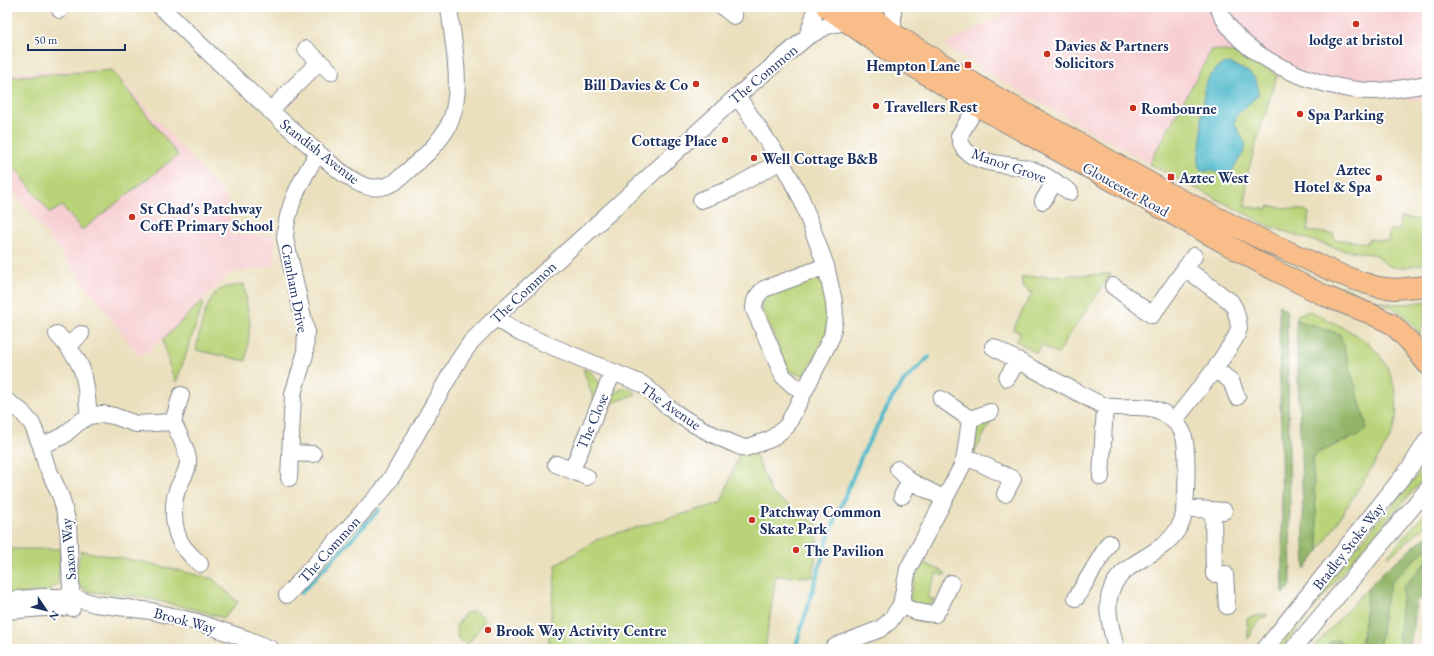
<svg xmlns="http://www.w3.org/2000/svg" width="1434" height="656" font-family="'EB Garamond',serif">
	<style>
		.built { fill: #f7cfd2 }
		.green { fill: #b9d378; stroke: #6a816b }
		.forest { fill: #92b568; stroke: #567263 }
		.water { fill: #4fb9cb; stroke: #357494 }
		.lines { fill: none; stroke-linecap: round; stroke-linejoin: round }
		.stream { stroke: #4fb9cb; stroke-width: 4 }
		.minor-casing { stroke: #83888e; stroke-width: 18 }
		.major-casing { stroke: #83888e; stroke-width: 22 }
		.minor { stroke: #fff; stroke-width: 16 }
		.major { stroke: #f8bd89; stroke-width: 20 }
		.poi-dot { fill: #c8321e; stroke: #fff; stroke-width: 1.5 }
		.labels { text-anchor: middle; dominant-baseline: central; stroke-width: 4; stroke-linejoin: round; paint-order: stroke }
		.poi-label { font-size: 15px; font-weight: bold; fill: #1b2f5e; stroke: #fff; text-anchor: start }
		.street-label { font-size: 15px; fill: #1b2f5e; stroke: #fff }
	</style>
	<rect width="100%" height="100%" fill="#fff"/>
	<filter id="ink" filterUnits="userSpaceOnUse"><feTurbulence type="fractalNoise" baseFrequency=".025" numOctaves="2"/><feDisplacementMap in="SourceGraphic" scale="8" xChannelSelector="R" yChannelSelector="G"/><feConvolveMatrix kernelMatrix="1 2 1 2 8 2 1 2 1" color-interpolation-filters="sRGB"/></filter>
	<filter id="wash" filterUnits="userSpaceOnUse"><feTurbulence type="fractalNoise" baseFrequency=".012" numOctaves="4" result="noise"/><feDisplacementMap in="SourceGraphic" scale="16" xChannelSelector="R" yChannelSelector="G"/><feGaussianBlur stdDeviation="0.9" result="paint"/><feColorMatrix in="noise" values="0 0 0 0 0 0 0 0 0 0 0 0 0 0 0 0 0 1.4 0 .05"/><feComposite in="paint" operator="in"/></filter>
	<g filter="url(#wash)">
		<rect width="100%" height="100%" fill="#ebe0be"/>
		<path class="built" d="M1019,7H1427V96L1419,100L1327,92L1261,69L1187,185L1007,84L944,45Z
			M112,69L228,200L231,235H275L274,266L230,273L163,339L140,357L7,182V74Z"/>
		<path class="green" d="M1212,49L1251,55L1277,75L1248,171L1245,207L1267,209L1268,206L1305,210L1309,213L1307,231L1334,234V239L1367,243L1368,239L1388,241L1390,229L1399,230L1400,218L1427,220V263C1417,265 1399,270 1389,266C1384,264 1380,259 1377,255L1342,250L1277,229L1261,222L1149,164Z
			M112,70L178,155L82,230L62,206L50,213L7,158V77Z
			M1111,274L1066,340L1058,354L1042,345L1037,353L1016,341L1021,333L1013,329L1032,293L1023,287L1021,277Z
			M817,277L823,281L830,318L826,335L806,374C799,375 795,374 788,370L761,307L763,297Z
			M244,284L250,324L246,361L196,350C200,333 204,300 220,290C227,286 236,286 244,284Z
			M1342,286C1360,294 1381,305 1402,304C1410,304 1419,302 1427,301V313L1420,334H1418C1406,305 1367,298 1340,290Z
			M202,301L204,302L176,383L169,365L163,339Z
			M1310,311C1327,320 1349,329 1364,340C1390,358 1401,395 1395,425C1394,431 1390,437 1388,442L1319,551L1312,459L1317,453L1361,434L1340,335L1296,320L1297,315Z
			M583,369L591,372L600,384L595,403Z
			M622,388L631,389L636,394L608,405L613,395Z
			M992,419L974,454L977,427Z
			M754,451L772,494L819,526L813,577L776,576L765,649H548L556,565L600,538L721,503L740,452Z
			M1427,464V475L1353,559L1281,649H1274L1350,555Z
			M1427,511V524L1389,557L1388,555Z
			M1427,548V561L1403,587L1398,649H1379L1384,609L1391,581Z
			M7,549H61L58,584L49,591L7,596Z
			M81,551L148,563L213,579L238,602L224,618L190,608L135,596L91,592L81,587L75,577Z
			M918,560L946,573L944,576L937,573L927,597L935,600C927,610 919,605 909,602Z
			M1368,588L1361,649H1312Z
			M475,611L486,619L467,645L458,638L456,627L465,613Z
			M1268,614L1265,618L1261,619L1252,629L1251,635L1248,639L1247,618Z"/>
		<path class="forest" d="M1279,305L1287,311L1291,585L1283,594Z
			M1296,320L1340,334L1367,427L1361,434L1317,453L1312,459L1319,551L1305,569Z
			M1427,536V548L1391,582L1384,609L1379,649H1361L1368,588L1385,570Z
			M1427,561V593L1416,602L1410,649H1398L1403,587Z
			M1337,640L1344,644V649H1322L1331,641Z"/>
		<path class="water" d="M1230,63C1248,73 1259,72 1258,95L1237,115L1234,122L1246,145L1245,150L1230,174L1224,176L1213,171H1201L1198,164L1202,130L1201,109L1204,102V89L1210,75L1222,64Z"/>
		<g class="lines">
			<path class="stream" d="M301,593L379,510
				M795,649L829,535L862,455L891,400L904,381L929,357"/>
		</g>
	</g>
	<g filter="url(#ink)">
		<g class="lines">
			<g class="minor-casing">
				<path id="minor" d="M59,7L60,10
					M161,7C210,54 258,101 309,145C323,157 347,180 365,186C375,189 386,187 395,182C413,166 433,151 446,130C466,97 453,44 449,7
					M723,7L734,16
					M1218,7C1238,59 1321,90 1372,91C1391,91 1409,87 1427,84
					M893,33V7
					M807,37L814,16L815,7
					M306,49L331,72
					M977,106L959,136C960,141 962,146 965,150C981,167 1013,163 1033,170C1047,175 1058,184 1070,192
					M270,111L319,62
					M701,200L733,188L781,161
					M1043,201L1055,181
					M1113,286L1152,315L1194,256
					M496,318L520,333L642,384C653,391 661,402 672,410C693,426 717,437 741,447L746,448L771,439L787,426L832,336L835,317L834,302L826,266L801,198L781,161L737,96
					M57,334C67,345 77,357 82,370C87,384 87,401 89,416
					M68,346L81,334
					M993,347C1020,362 1046,376 1073,390C1083,395 1095,403 1106,406C1126,410 1147,402 1165,414C1172,419 1178,424 1182,431C1189,445 1187,507 1182,521C1179,528 1175,534 1170,539C1153,557 1127,562 1114,584C1102,605 1112,628 1116,649
					M1215,369L1231,381L1237,397
					M1007,378L1018,360
					M804,390L794,386L783,376L754,309C754,300 757,295 764,289L826,266
					M181,395L173,422C178,433 186,446 188,459C189,471 181,480 177,490C172,505 173,527 180,541C185,551 193,557 200,564
					M941,399L970,419
					M7,401L21,411L32,424L41,446L46,464L61,497L68,524L72,608
					M1174,421L1215,369L1236,337L1239,328L1238,320L1235,309L1231,302L1185,268
					M41,446L63,436L78,423L89,416L102,414L114,416L136,424L173,422
					M290,453L313,454
					M965,456L1013,479L1005,494
					M556,464L587,477
					M898,469L910,481L945,499
					M572,470L613,372
					M1101,477L1105,406
					M289,478L293,394L305,355L306,330L285,238C286,206 302,179 318,153
					M902,496L910,481
					M1184,508L1224,511
					M1213,511L1214,574H1225L1227,606
					M287,595L382,491L395,472L458,361L471,342L506,307L737,96L807,37L827,26L845,22
					M1076,598L1109,543
					M7,600L42,597H72L95,604L151,611L197,622L247,639L271,649
					M901,605C912,611 921,614 935,614L940,607L951,583
					M7,611L43,608H62
					M832,649L836,646L880,629L890,621L901,605L908,569L962,466L965,456L970,419L990,412
					M1265,649L1411,466L1427,440
					M1293,649L1427,490"/>
			</g>
			<g class="major-casing">
				<path id="major" d="M826,7L885,49L977,106L1262,264L1325,296L1371,314L1392,324L1410,342L1427,364
					M859,7L893,33L993,95L1172,195L1265,241L1339,274L1358,281L1378,287L1395,289L1427,286"/>
			</g>
			<use href="#minor" class="minor"/>
			<use href="#major" class="major"/>
		</g>
	</g>
	<g class="poi-dot">
		<circle cx="1356" cy="24" r="4"/>
		<circle cx="1047" cy="54" r="4"/>
		<rect x="964" y="61" width="8" height="8" rx="2"/>
		<circle cx="696" cy="84" r="4"/>
		<circle cx="876" cy="106" r="4"/>
		<circle cx="1133" cy="108" r="4"/>
		<circle cx="1300" cy="114" r="4"/>
		<circle cx="725" cy="140" r="4"/>
		<circle cx="754" cy="158" r="4"/>
		<rect x="1167" y="173" width="8" height="8" rx="2"/>
		<circle cx="1379" cy="178" r="4"/>
		<circle cx="132" cy="217" r="4"/>
		<circle cx="752" cy="520" r="4"/>
		<circle cx="796" cy="550" r="4"/>
		<circle cx="488" cy="630" r="4"/>
	</g>
	<g class="labels">
		<g class="poi-label">
			<text x="1356" y="39" text-anchor="middle">lodge at bristol</text>
			<text x="1055" y="45">Davies &amp; Partners<tspan x="1055" dy="17">Solicitors</tspan></text>
			<text x="960" y="65" text-anchor="end">Hempton Lane</text>
			<text x="688" y="84" text-anchor="end">Bill Davies &amp; Co</text>
			<text x="884" y="106">Travellers Rest</text>
			<text x="1141" y="108">Rombourne</text>
			<text x="1308" y="114">Spa Parking</text>
			<text x="717" y="140" text-anchor="end">Cottage Place</text>
			<text x="762" y="158">Well Cottage B&amp;B</text>
			<text x="1371" y="169" text-anchor="end">Aztec<tspan x="1371" dy="17">Hotel &amp; Spa</tspan></text>
			<text x="1179" y="177">Aztec West</text>
			<text x="140" y="208">St Chad's Patchway<tspan x="140" dy="17">CofE Primary School</tspan></text>
			<text x="760" y="511">Patchway Common<tspan x="760" dy="17">Skate Park</tspan></text>
			<text x="804" y="550">The Pavilion</text>
			<text x="496" y="630">Brook Way Activity Centre</text>
		</g>
		<g class="street-label">
			<text transform="translate(763 74) rotate(-40)">The Common</text>
			<text transform="translate(320 151) rotate(38)">Standish Avenue</text>
			<text transform="translate(1009 165) rotate(19)">Manor Grove</text>
			<text transform="translate(1126 189) rotate(29)">Gloucester Road</text>
			<text transform="translate(295 288) rotate(79)">Cranham Drive</text>
			<text transform="translate(523 292) rotate(-43)">The Common</text>
			<text transform="translate(671 406) rotate(35)">The Avenue</text>
			<text transform="translate(592 421) rotate(-67)">The Close</text>
			<text transform="translate(1348 546) rotate(-52)">Bradley Stoke Way</text>
			<text transform="translate(68 549) rotate(-95)">Saxon Way</text>
			<text transform="translate(329 549) rotate(-48)">The Common</text>
			<text transform="translate(185 620) rotate(15)">Brook Way</text>
		</g>
	</g>
	<rect width="1434" height="656" fill="none" stroke="#fff" stroke-width="24"/>
	<g transform="translate(46 610) rotate(125)" stroke="#ffffff" stroke-width="3" paint-order="stroke">
	<path d="M0-3L7 15L0 10L-7 15Z" fill="#1b2f5e"/>
	<text y="-6" font-size="11" font-weight="bold" text-anchor="middle" fill="#1b2f5e">N</text>
	</g>
	<path d="M28 44v6h97v-6" fill="none" stroke="#1b2f5e" stroke-width="2"/>
	<text x="34" y="44" font-size="12" fill="#1b2f5e" stroke="#ffffff" stroke-width="3" paint-order="stroke">50 m</text>
</svg>
